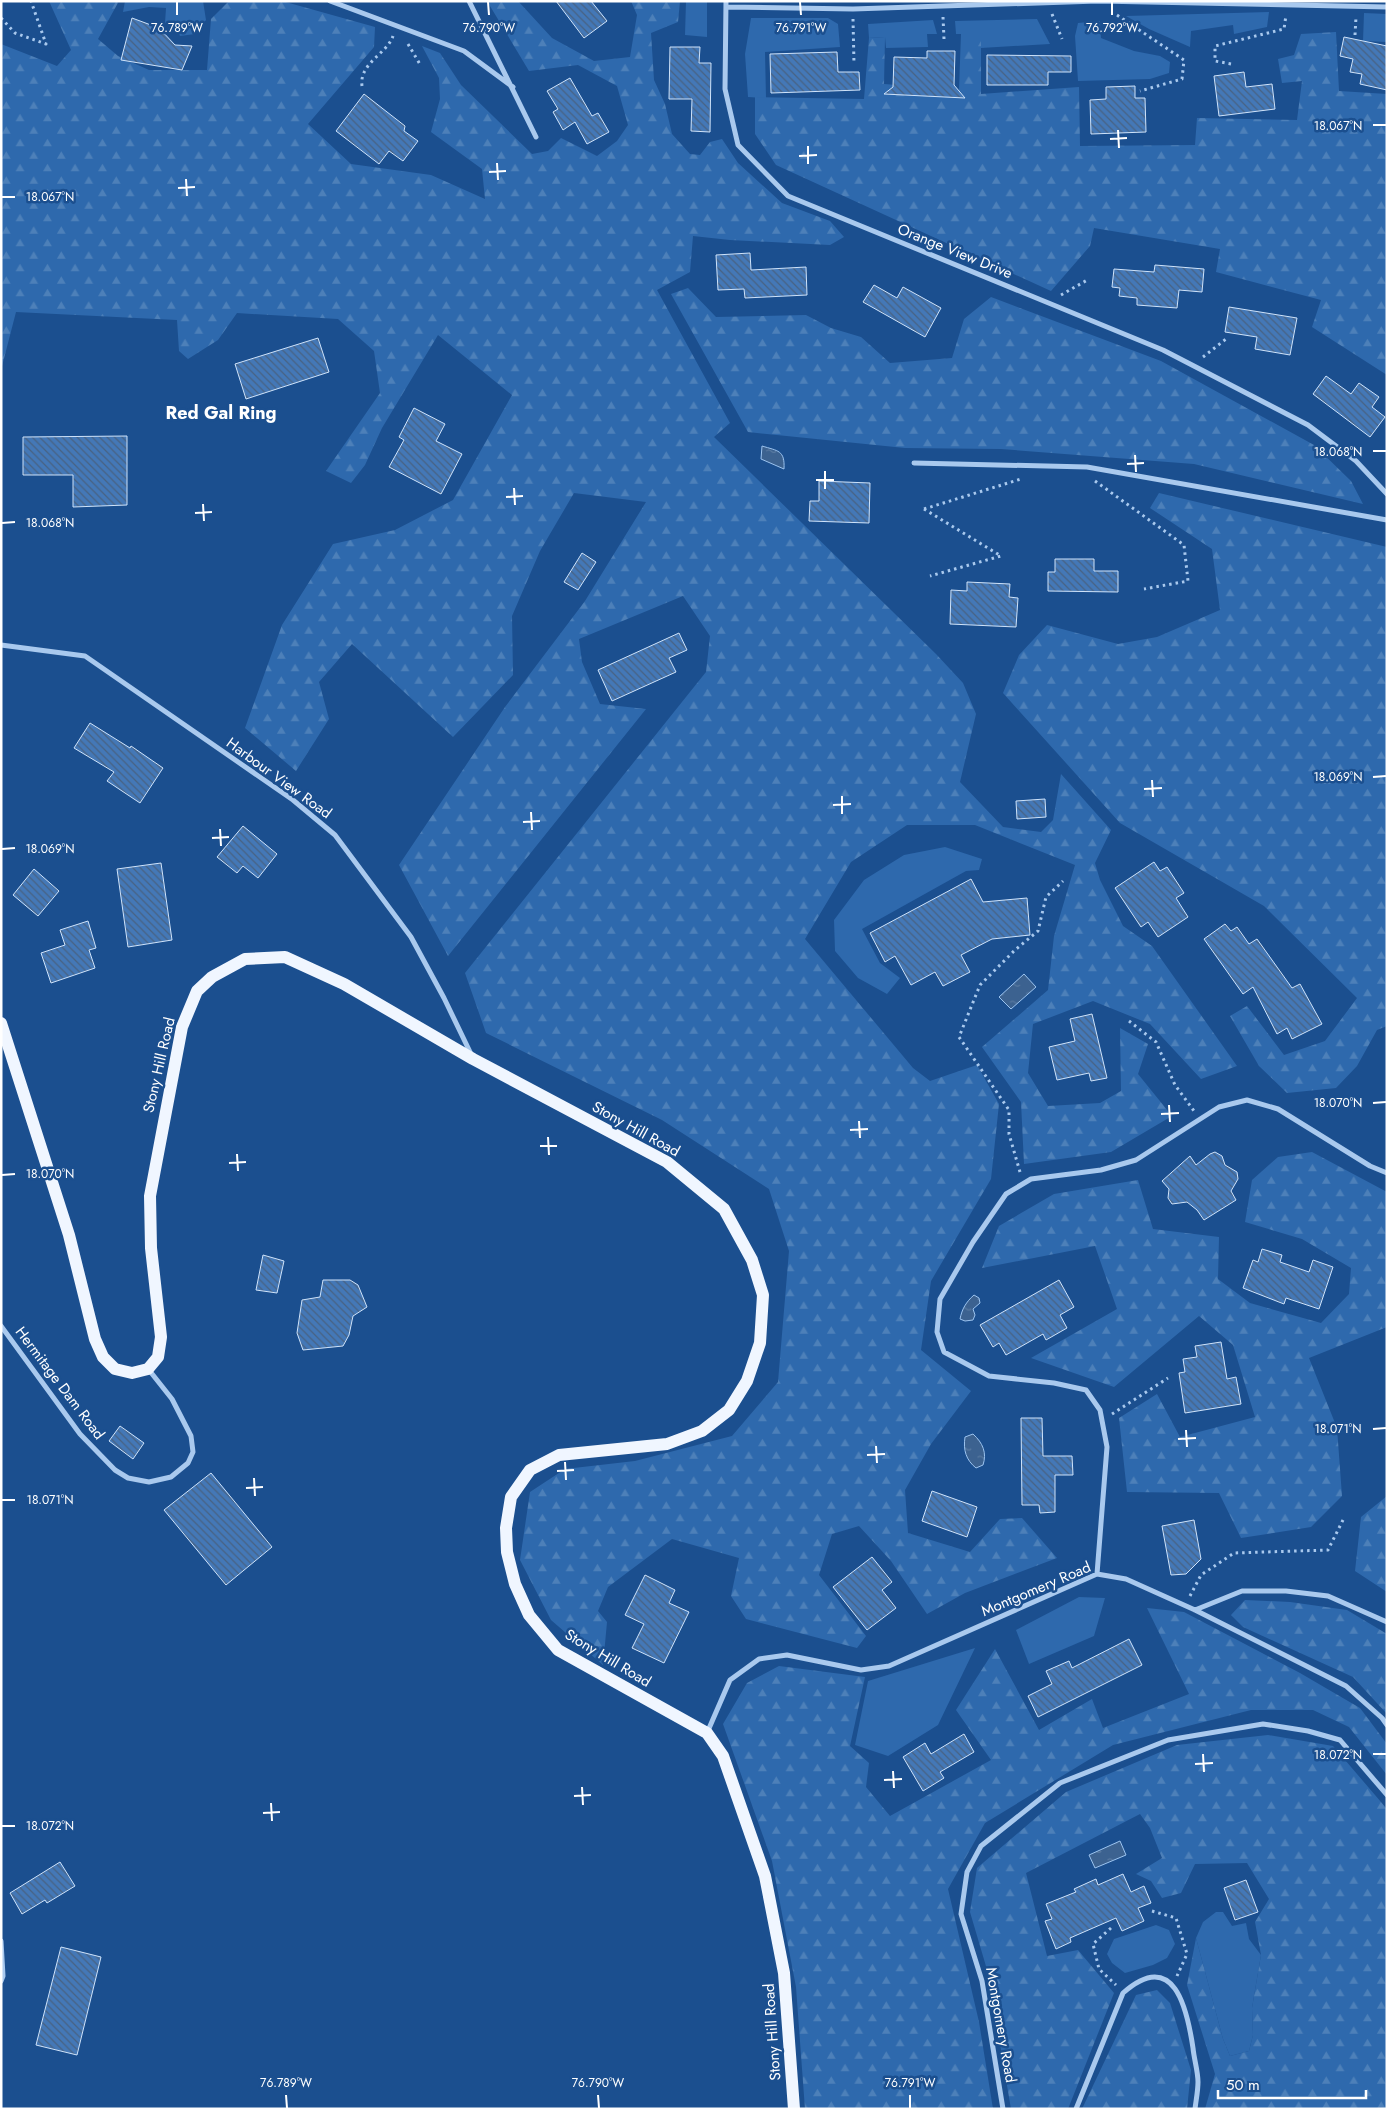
<svg xmlns="http://www.w3.org/2000/svg" width="1388" height="2110" font-family="Jost,sans-serif">
	<style>
		.green { fill: #2e69ad }
		.forest { fill: url(#forest-firs) }
		.water { fill: url(#water-ripples); stroke: #9cc4f0 }
		.building { fill: url(#building-back-hatch); stroke: #cfe3fa }
		.lines { fill: none; stroke-linecap: round; stroke-linejoin: round }
		.path { stroke: #a9c9ee; stroke-width: 3; stroke-dasharray: 2.5 4; stroke-linecap: butt }
		.minor { stroke: #a9c9ee; stroke-width: 5 }
		.primary { stroke: #f0f6ff; stroke-width: 12 }
		.ticks { fill: none; stroke: #fff; stroke-width: 2 }
		.labels { text-anchor: middle; dominant-baseline: central; stroke-width: 5; stroke-linejoin: round; paint-order: stroke }
		.street-label { font-size: 15px; fill: #fff; stroke: #1b4f8f }
		.quarter-label { font-size: 18px; font-weight: bold; fill: #fff; stroke: #1b4f8f }
		.ticks-label { font-size: 12px; text-anchor: middle; fill: #fff; stroke: #1b4f8f; stroke-width: 5; stroke-linejoin: round; paint-order: stroke }
	</style>
	<defs>
		<pattern id="forest-firs" width="22" height="20" patternUnits="userSpaceOnUse" patternTransform="scale(1.25)"><rect width="22" height="20" fill="#2e69ad"/><path d="M5 1l3.5 6h-7zM16 11l3.5 6h-7z" fill="#4d80b9"/></pattern>
		<pattern id="water-ripples" width="26" height="14" patternUnits="userSpaceOnUse" patternTransform="scale(1.25)"><rect width="26" height="14" fill="#3c6290"/><path d="M2 4q2-2 4 0t4 0M15 11q2-2 4 0t4 0" fill="none" stroke="#597aa1"/></pattern>
		<pattern id="building-back-hatch" width="6" height="6" patternUnits="userSpaceOnUse" patternTransform="scale(1.25)"><rect width="6" height="6" fill="#4478b7"/><path d="M-1 5l2 2M0 0l6 6M5-1l2 2" fill="none" stroke="#486282"/></pattern>
	</defs>
	<rect width="100%" height="100%" fill="#1b4f8f"/>
	<path class="green" d="M125,1H203L206,20L195,34L180,36L176,27L165,23L166,8L149,7L123,12Z
		M686,1H707V37L685,35Z
		M1269,12L1267,27L1234,34L1233,25L1191,31L1190,47L1149,29L1126,16Z
		M1364,13L1387,14V42L1363,41Z
		M751,18H828L838,24L840,47L765,52L766,98L748,97L745,54Z
		M1037,19L1050,44L981,48V34H956L955,21Z
		M933,20L937,34H927L928,47L886,48L885,37L869,38L868,24Z
		M1100,21L1101,38L1134,51L1160,56L1170,62L1169,73L1150,79L1078,81L1075,36L1078,23Z
		M945,847L982,859L979,870L966,871L862,929L880,963L900,978L887,994L858,978L835,951L834,920L864,880L904,855Z
		M1079,1597L1105,1598L1094,1636L1029,1664L1016,1630Z
		M975,1648L938,1725L888,1756L855,1745L868,1681Z
		M1216,1912H1223L1232,1926L1246,1923L1249,1939L1261,1955L1252,2008L1253,2035L1249,2051L1230,2056L1223,2039L1196,1938L1203,1922Z
		M1156,1925L1169,1930L1175,1944L1167,1958L1153,1965L1125,1973L1112,1963L1107,1954L1114,1939Z"/>
	<path class="forest" d="M49,1H119L98,39L118,56L149,70H207L211,19L229,1H282L375,27L374,47L308,124L351,164L431,175L485,199L482,169L431,132L440,99L439,78L422,46L440,53L461,85L532,154L548,151L561,138L597,156L617,141L628,125L617,86L578,65L529,71L487,1H518L552,38L594,61L630,57L637,15L631,1H680L678,22L651,33L654,80L665,104L672,134L690,154L700,155L710,142L722,139L738,163L782,203L830,221L844,237L830,245L730,240L693,236L690,272L657,290L730,423L714,437L936,654L963,683L976,714L960,782L1003,827L1041,832L1053,820L1061,774L1111,830L1095,863L1100,880L1123,926L1152,946L1237,1066L1201,1079L1150,1024L1093,1001L1033,1024L1028,1073L1048,1106L1100,1103L1121,1091L1120,1028L1148,1044L1138,1074L1172,1116L1111,1152L1024,1164L1021,1102L982,1047L1048,990L1054,936L1075,865L975,825H907L851,862L805,939L913,1068L930,1081L977,1065L999,1104L991,1179L931,1281L921,1350L971,1391L931,1444L905,1490L908,1533L970,1552L1000,1519L1022,1518L1057,1558L965,1593L927,1614L891,1561L859,1526L832,1534L819,1575L866,1636L857,1648L746,1619L731,1596L739,1558L672,1539L608,1587L598,1611L607,1622L603,1665L551,1620L520,1560L530,1492L565,1469L635,1461L732,1436L778,1382L789,1251L769,1189L662,1120L486,1033L465,973L706,672L710,636L683,596L579,639L582,662L600,704L646,709L448,956L399,865L505,707L585,601L646,502L574,493L540,551L512,616L513,675L453,737L352,644L319,682L329,719L296,771L245,728L282,625L333,544L395,530L453,500L512,395L438,335L382,428L365,465L351,483L326,471L380,393L374,351L338,319L237,313L218,340L188,359L179,351L177,320L16,312L1,370V44L57,66L71,50Z
		M1336,32L1339,91L1387,94V375L1312,327L1321,300L1216,272L1220,249L1094,228L1090,246L1051,291L776,165L755,134V97L864,99L869,38L885,37L884,84L959,90L961,34H981V94L1079,87L1080,146L1195,145L1197,118L1297,120L1302,81L1282,83L1278,59L1294,55L1301,34Z
		M688,288L716,317L806,315L831,328L861,337L890,363L952,358L964,319L991,297L1161,361L1314,445L1351,481L1363,504L1194,464L1001,449L905,448L748,432L671,294Z
		M1159,493L1387,547V1026L1377,1030L1357,1066L1336,1088L1287,1093L1259,1066L1230,1016L1247,1006L1284,1055L1325,1041L1357,998L1264,906L1120,823L1003,693L1019,655L1047,625L1118,644L1157,637L1220,610L1212,549L1150,508Z
		M1312,1152L1387,1192V1327L1309,1358L1337,1428L1342,1496L1311,1527L1241,1538L1219,1493L1127,1492L1119,1418L1157,1394L1180,1437L1255,1417L1233,1345L1199,1316L1114,1387L1031,1358L1117,1309L1095,1246L982,1268L999,1226L1054,1194L1138,1180L1153,1229L1219,1237L1218,1279L1250,1303L1321,1323L1349,1294L1351,1268L1302,1239L1245,1222L1252,1180L1278,1157Z
		M1387,1496V1592L1355,1571L1361,1517Z
		M1245,1600L1290,1602L1347,1610L1387,1634V1714L1353,1677L1243,1627L1231,1615Z
		M1147,1608L1184,1612L1300,1673L1360,1708L1387,1744V1775L1349,1727L1313,1710H1251L1113,1745L985,1823L948,1889L979,2022L993,2109H805L796,1987L772,1861L723,1724L747,1683L779,1666L865,1677L850,1746L869,1763L866,1787L890,1816L991,1760L956,1710L995,1649L1039,1730L1092,1699L1103,1728L1189,1694Z
		M1268,1735L1333,1746L1387,1809V2109H1205L1215,2074L1187,1985L1196,1938L1223,2039L1230,2056L1249,2051L1253,2035L1252,2008L1261,1955L1255,1922L1269,1899L1247,1863L1195,1864L1181,1893L1162,1898L1151,1881L1136,1874L1162,1858L1150,1828L1140,1814L1026,1873L1047,1956L1078,1950L1114,1993L1068,2109H1011L988,1973L970,1912L977,1868L1066,1792L1177,1745Z
		M1157,1990L1170,2003L1191,2070L1187,2109H1082L1136,1995Z"/>
	<path class="water" d="M762,446C778,451 785,450 784,469L761,459Z
		M1024,974L1036,987L1011,1009L999,997Z
		M974,1295L979,1298L980,1303L973,1309L975,1315L973,1320L965,1321L960,1319C962,1309 966,1302 974,1295Z
		M973,1434C983,1443 987,1453 983,1465L976,1468C966,1460 963,1450 965,1437Z
		M1120,1841L1126,1855L1095,1868L1089,1855Z"/>
	<path class="building" d="M556,1H591L607,21L584,38Z
		M132,18L159,28L175,45L192,46L182,70L121,60Z
		M1344,37L1387,46V90L1360,84L1362,74L1350,72L1353,59L1340,56Z
		M670,47H700L699,63H711L710,132L691,131L692,99H669Z
		M927,51H955L954,85L965,98L884,94L893,87L894,57L927,58Z
		M837,52L838,72H859L860,90L771,93L770,54Z
		M987,55L1071,56V72H1048V85H987Z
		M1244,72L1246,87L1272,84L1275,109L1219,116L1214,76Z
		M570,78L592,116L598,113L609,132L587,144L575,122L563,130L553,112L558,109L547,91Z
		M1135,86V98H1145L1146,132L1091,134L1090,100L1106,99V87Z
		M364,94L405,126L404,131L418,141L403,161L389,151L379,164L336,131Z
		M750,253L751,270L806,267L807,295L745,298L744,289L718,290L716,255Z
		M1155,265L1204,269L1202,292L1179,290L1177,308L1137,305V298L1119,296L1120,288L1112,287L1114,269L1154,272Z
		M874,285L897,298L903,287L941,308L925,337L863,302Z
		M1229,307L1297,318L1290,355L1255,349L1257,337L1225,332Z
		M318,338L329,372L246,399L235,364Z
		M1326,376L1351,394L1359,383L1379,397L1372,407L1385,417L1370,437L1313,394Z
		M414,408L445,424L436,441L462,454L441,494L389,467L404,440L399,437Z
		M127,436V505L73,507V475H23V437Z
		M819,481L870,483L869,523L809,521L810,501H819Z
		M582,553L596,562L578,590L564,582Z
		M1055,559H1094V571H1118V592L1048,591V572H1055Z
		M967,582L1010,584L1009,597L1018,598L1016,627L950,624L951,590L967,591Z
		M679,633L687,650L669,658L676,672L612,701L598,670Z
		M90,723L130,748L131,746L163,768L140,803L107,781L114,772L74,748Z
		M1045,799L1046,817L1017,819L1016,801Z
		M243,826L277,854L258,878L243,866L237,873L217,857Z
		M1154,862L1160,871L1167,867L1184,893L1176,898L1188,917L1158,937L1148,922L1141,927L1115,888Z
		M161,863L172,940L128,947L117,869Z
		M34,869L59,891L38,916L13,895Z
		M971,879L983,902L1027,898L1030,935L992,939L961,955L970,972L943,986L935,972L911,985L895,956L885,962L870,933Z
		M88,921L96,948L89,950L95,968L51,983L41,953L65,945L60,930Z
		M1225,924L1231,931L1237,927L1249,944L1257,939L1292,988L1300,984L1322,1024L1292,1039L1287,1028L1277,1034L1253,987L1243,994L1204,939Z
		M1092,1014L1107,1078L1091,1081L1089,1073L1057,1080L1049,1047L1075,1041L1070,1019Z
		M1215,1152L1222,1156L1225,1165L1237,1172L1238,1179L1231,1191L1236,1200L1204,1220L1197,1210L1187,1202L1172,1204L1168,1198L1169,1189L1162,1181L1190,1156L1196,1165L1210,1154Z
		M1262,1249L1282,1255L1280,1262L1309,1272L1313,1260L1333,1267L1319,1309L1286,1298L1284,1304L1243,1288L1253,1260L1258,1262Z
		M263,1255L284,1261L277,1293L256,1290Z
		M323,1280H350L358,1285L367,1307L353,1316L349,1335L343,1346L303,1350L297,1333L302,1300L320,1297Z
		M1059,1280L1074,1307L1060,1315L1067,1328L1046,1340L1043,1334L1006,1355L999,1343L993,1347L980,1325Z
		M1221,1342L1227,1379L1236,1377L1241,1404L1185,1413L1179,1373L1185,1372L1183,1359L1197,1357L1195,1346Z
		M1021,1418H1042L1043,1456H1072L1073,1475H1055V1512L1040,1513L1039,1505H1022Z
		M120,1426L144,1443L133,1459L109,1441Z
		M211,1473L272,1547L226,1585L164,1510Z
		M932,1491L977,1507L967,1537L922,1521Z
		M1194,1520L1201,1559L1186,1574L1171,1575L1162,1526Z
		M872,1557L892,1582L882,1590L896,1608L867,1630L833,1587Z
		M645,1575L675,1590L669,1603L689,1612L664,1663L632,1648L644,1624L625,1615Z
		M1129,1639L1142,1665L1038,1717L1028,1696L1052,1684L1046,1671L1069,1661L1072,1668Z
		M964,1734L974,1752L940,1772L944,1778L923,1791L903,1757L925,1743L931,1754Z
		M60,1862L75,1886L47,1903L45,1900L22,1914L10,1893Z
		M1123,1874L1131,1892L1144,1886L1151,1903L1138,1908L1144,1921L1122,1931L1116,1918L1070,1938L1071,1942L1056,1949L1045,1921L1052,1919L1046,1904L1076,1892L1074,1889L1096,1879L1098,1885Z
		M1246,1880L1258,1912L1235,1920L1224,1888Z
		M61,1947L101,1957L77,2055L36,2045Z"/>
	<g class="lines">
		<path class="path" d="M1052,14L1062,39
			M1117,15L1184,60L1182,79L1140,91
			M943,17L944,39
			M1,18L15,33L46,44L31,1
			M853,19L854,64
			M1355,35L1356,17
			M408,44L421,66
			M1231,64L1215,61V46L1284,29L1286,15
			M362,86C359,63 387,54 393,36
			M1061,295L1089,279
			M1203,357L1226,339
			M1095,481L1184,545L1188,581L1144,589
			M924,509L1001,556L930,576
			M924,509L1021,479
			M1129,1021L1156,1042L1175,1085L1194,1111
			M1020,1172L1009,1134V1110L959,1037L980,985L1015,950L1038,931L1046,897L1063,881
			M1112,1414L1168,1378
			M1190,1596L1201,1575L1234,1553L1328,1550L1344,1518
			M1152,1911L1176,1918L1187,1954L1177,1976
			M1111,1928L1093,1944L1099,1969L1116,1985"/>
		<path class="minor" d="M330,1L464,51L513,87
			M469,1L536,137
			M726,1L725,89L738,145L788,196L1163,350L1308,425L1356,461L1387,494
			M726,7L853,9L1098,1L1387,7
			M914,463L1087,467L1387,520
			M1,645L85,656L293,800L335,835L411,937L444,998L471,1054
			M1,1326L80,1434L115,1470L128,1478L149,1482L171,1477L188,1463L193,1452L191,1436L172,1399L149,1370
			M1097,1574L1107,1447L1100,1410L1086,1390L1054,1383L989,1376L944,1352L937,1332L940,1299L973,1242L1006,1194L1031,1179L1101,1170L1136,1160L1219,1107L1247,1100L1278,1109L1370,1166L1387,1173
			M1195,1610L1242,1591H1286L1328,1596L1387,1622
			M707,1733L730,1680L759,1659L787,1655L861,1670L889,1666L1097,1574L1126,1579L1195,1610L1346,1686L1382,1718L1387,1725
			M1,1941L3,1976L1,1981
			M1003,2109L982,1981L961,1914L967,1872L981,1846L1060,1783L1168,1740L1263,1724L1308,1731L1340,1740L1387,1795
			M1076,2109L1123,1993C1174,1948 1187,2008 1193,2048C1194,2059 1198,2071 1198,2082C1198,2091 1196,2100 1195,2109"/>
		<path class="primary" d="M1,1023L69,1235L95,1339L103,1357L115,1369L132,1373L148,1369L158,1357L161,1337L151,1248L150,1196L182,1027L197,991L212,977L245,959L285,957L344,984L473,1059L667,1162L724,1209L752,1260L763,1295L760,1343L747,1381L729,1410L702,1431L667,1444L559,1455L530,1470L511,1497L506,1528L507,1552L515,1584L529,1615L558,1650L707,1733L723,1756L765,1876L784,1973L794,2109"/>
	</g>
	<path class="ticks" d="M177,2V15M488,2L489,15M800,2L801,15M1112,2V15M1373,125H1386M1118,130L1119,148M1110,139L1127,138M808,146V164M799,156L817,155M497,163L498,180M489,172L506,171M186,179L187,196M178,188L195,187M2,197H15M1373,451H1386M1135,455L1136,472M1127,464L1144,463M825,471V489M816,480H834M514,488L515,505M506,497L523,496M203,504L204,521M195,513L212,512M2,523L15,522M1373,777L1386,776M1152,780L1153,797M1144,789L1162,788M842,796V814M833,805L851,804M531,812L532,830M523,822L540,821M220,829L221,846M212,838L229,837M2,849L15,848M1373,1103L1386,1102M1169,1105L1170,1122M1161,1114L1179,1113M859,1121L860,1138M850,1130L868,1129M548,1137L549,1155M540,1146H557M237,1154L238,1171M229,1163L246,1162M2,1175L15,1174M1373,1429L1386,1428M1186,1430L1187,1447M1178,1439L1196,1438M876,1446L877,1463M867,1455L885,1454M565,1462L566,1480M557,1471L574,1470M254,1478L255,1496M246,1488L263,1487M2,1500H15M1203,1754L1204,1772M1373,1754H1386M1195,1764L1213,1763M893,1771L894,1788M884,1780L902,1779M582,1787L583,1805M574,1796L591,1795M271,1803L272,1821M263,1813L280,1812M2,1826H15M286,2095L287,2108M598,2095L599,2108M910,2095V2108"/>
	<g class="labels">
		<g class="street-label">
			<text transform="translate(955 251) rotate(22)">Orange View Drive</text>
			<text transform="translate(279 778) rotate(36)">Harbour View Road</text>
			<text transform="translate(159 1065) rotate(-77)">Stony Hill Road</text>
			<text transform="translate(636 1129) rotate(29)">Stony Hill Road</text>
			<text transform="translate(60 1383) rotate(53)">Hermitage Dam Road</text>
			<text transform="translate(1036 1589) rotate(-23)">Montgomery Road</text>
			<text transform="translate(608 1658) rotate(31)">Stony Hill Road</text>
			<text transform="translate(1001 2025) rotate(80)">Montgomery Road</text>
			<text transform="translate(772 2032) rotate(-94)">Stony Hill Road</text>
		</g>
		<g class="quarter-label">
			<text x="221" y="413">Red Gal Ring</text>
		</g>
	</g>
	<g class="ticks-label">
		<text x="177" y="32">76.789°W</text>
		<text x="489" y="32">76.790°W</text>
		<text x="801" y="32">76.791°W</text>
		<text x="1112" y="32">76.792°W</text>
		<text x="1338" y="130">18.067°N</text>
		<text x="50" y="201">18.067°N</text>
		<text x="1338" y="456">18.068°N</text>
		<text x="50" y="527">18.068°N</text>
		<text x="1338" y="781">18.069°N</text>
		<text x="50" y="853">18.069°N</text>
		<text x="1338" y="1107">18.070°N</text>
		<text x="50" y="1178">18.070°N</text>
		<text x="1338" y="1433">18.071°N</text>
		<text x="50" y="1504">18.071°N</text>
		<text x="1338" y="1759">18.072°N</text>
		<text x="50" y="1830">18.072°N</text>
		<text x="286" y="2087">76.789°W</text>
		<text x="598" y="2087">76.790°W</text>
		<text x="910" y="2087">76.791°W</text>
	</g>
	<rect width="1388" height="2110" fill="none" stroke="#ffffff" stroke-width="5"/>
	<path d="M1218 2090v8h148v-8" fill="none" stroke="#ffffff" stroke-width="2.5"/>
	<text x="1226" y="2090" font-size="15" fill="#ffffff" stroke="#1b4f8f" stroke-width="4" paint-order="stroke">50 m</text>
</svg>
